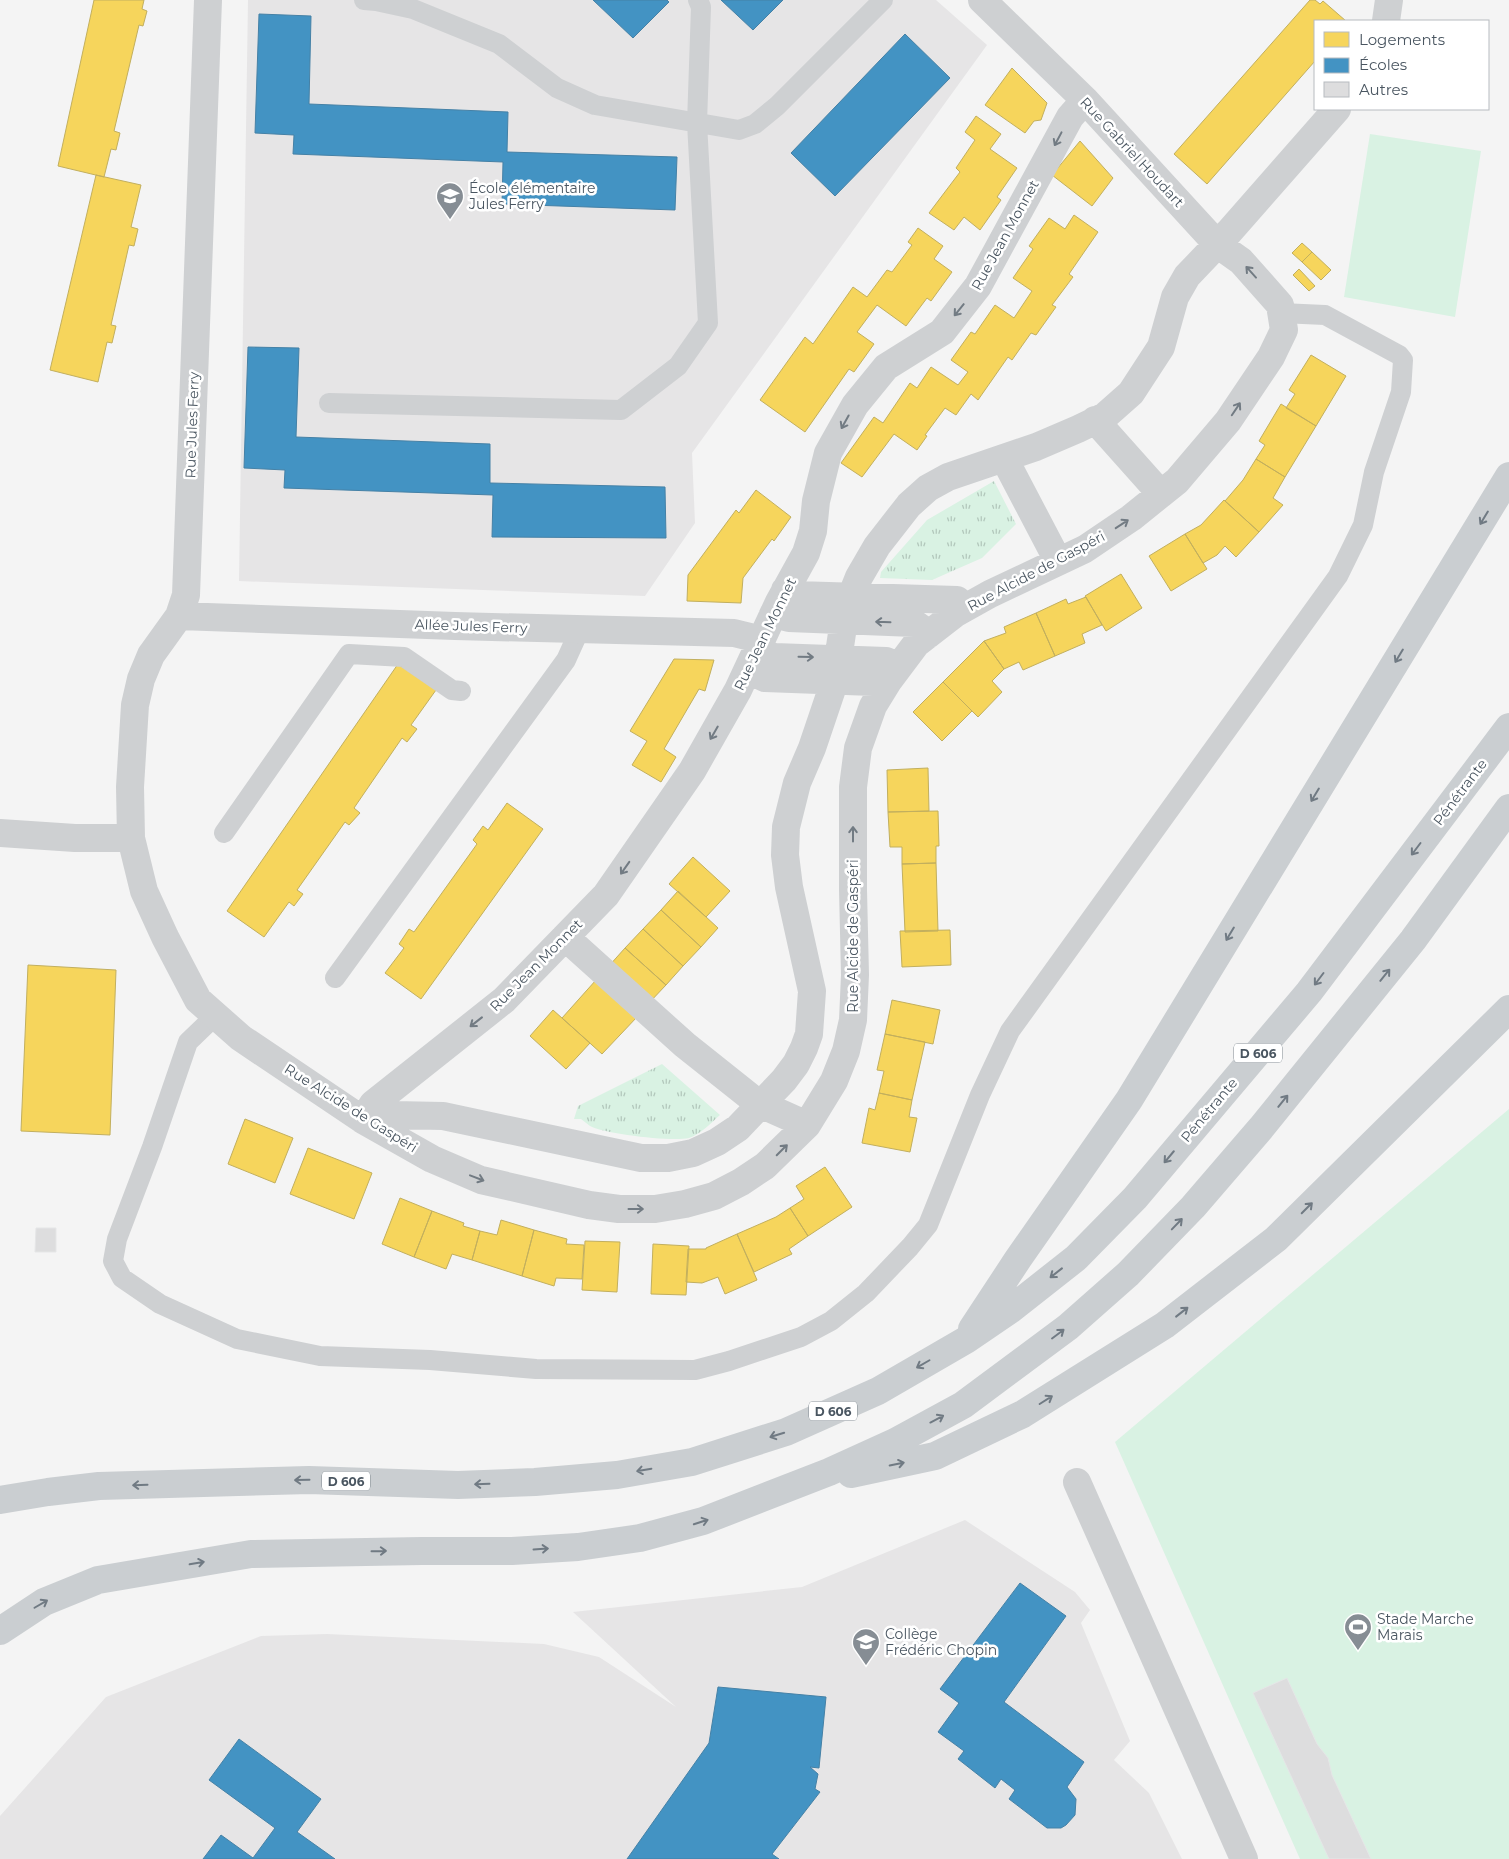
<svg xmlns="http://www.w3.org/2000/svg" width="1509" height="1859" font-family="Montserrat,sans-serif">
	<style>
		.education { fill: #e6e5e6 }
		.grass { fill: url(#grass-tufts) }
		.pitch { fill: #d9f2e3 }
		.homes { fill: #f6d55c; stroke: #c2af5e }
		.schools { fill: #4393c3; stroke: #4581a6 }
		.building { fill: #ddddde; stroke: #e5e6e7 }
		.lines { fill: none; stroke-linecap: round; stroke-linejoin: round }
		.lane { stroke: #ced0d2; stroke-width: 20 }
		.street { stroke: #ced0d2; stroke-width: 28 }
		.primary { stroke: #caced1; stroke-width: 28 }
		.oneway { stroke: #727b83 }
		.oneway2 { stroke: #707a83 }
		.labels { text-anchor: middle; dominant-baseline: central; stroke-width: 5; stroke-linejoin: round; paint-order: stroke }
		.shield { fill: #fff; stroke: #808990; stroke-width: 1 }
		.shield-label { font-size: 12px; font-weight: bold; fill: #4a5661 }
		.street-label { font-size: 14px; fill: #4a5661; stroke: #fff }
		.poi-label { font-size: 14px; fill: #4a5661; stroke: #fff; text-anchor: start }
	</style>
	<defs>
		<pattern id="grass-tufts" width="24" height="20" patternUnits="userSpaceOnUse" patternTransform="scale(1.25)"><rect width="24" height="20" fill="#d9f2e3"/><path d="M3 7l-1-3M5 7V3M7 7l1-3M15 17l-1-3M17 17v-4M19 17l1-3" fill="none" stroke="#b2c7bb"/></pattern>
	</defs>
	<rect width="100%" height="100%" fill="#f4f4f4"/>
	<path class="education" d="M248,0H936L987,45L692,453L695,523L645,596L239,581Z
		M965,1520L1075,1592L1090,1610L1081,1623L1130,1741L1114,1760L1149,1793L1182,1859H0V1816L106,1697L261,1636L327,1634L544,1644L599,1657L676,1707L573,1612L802,1587Z"/>
	<path class="grass" d="M994,481L1016,524L982,558L932,580L880,578L881,572L927,520Z
		M662,1064L720,1115C711,1123 701,1134 689,1138C672,1142 605,1134 590,1126C587,1124 584,1121 581,1119H574L578,1106Z"/>
	<path class="pitch" d="M1370,134L1481,151L1455,317L1344,297Z
		M1509,1109V1859H1300L1115,1442Z"/>
	<path class="homes" d="M94,0H144L142,9L147,11L143,26L139,25L114,131L120,133L116,150L111,149L104,177L58,166Z
		M1310,0H1315L1320,4L1323,1L1346,21H1315V61L1207,184L1174,154Z
		M1012,68L1047,103L1041,120L1034,121L1025,133L985,105Z
		M976,116L1001,134L990,149L1017,168L997,197L1001,200L980,230L964,217L954,230L929,213L960,172L956,168L975,140L965,132Z
		M1080,141L1113,178L1092,206L1052,175Z
		M96,175L141,185L131,227L138,229L134,246L129,245L111,325L116,326L112,343L107,342L98,382L50,370Z
		M1074,215L1098,232L1069,274L1073,277L1052,305L1056,307L1036,335L1031,333L1012,360L1008,357L978,400L971,394L956,415L945,408L925,435L927,436L917,450L894,434L862,477L841,463L874,417L883,423L910,383L917,388L931,367L958,385L968,372L951,360L971,332L975,334L995,305L1014,318L1032,291L1013,278L1033,249L1029,246L1049,218L1065,229Z
		M918,228L943,246L934,259L952,272L931,301L927,298L906,326L877,305L857,332L874,344L854,372L849,369L805,432L760,400L805,337L813,344L853,287L867,297L887,270L892,272L912,245L908,242Z
		M1302,243L1312,252L1302,262L1292,253Z
		M1312,252L1331,270L1321,280L1302,262Z
		M1299,269L1315,286L1309,291L1293,275Z
		M1311,355L1346,376L1316,426L1286,408L1295,394L1289,390Z
		M1281,404L1316,426L1285,477L1256,459L1265,445L1259,441Z
		M1256,459L1285,477L1273,498L1283,505L1259,532L1225,501L1243,480Z
		M756,490L791,517L774,541L772,539L743,578L741,603L687,601L688,575L736,510L739,513Z
		M1224,500L1259,532L1236,557L1225,546L1217,555L1203,563L1185,534L1201,525Z
		M1185,534L1207,569L1171,591L1149,556Z
		M1121,574L1142,608L1106,631L1085,596Z
		M1086,597L1102,625L1082,634L1085,643L1055,656L1036,613L1066,599L1068,604Z
		M1036,613L1055,656L1023,670L1019,662L1004,669L984,641L1006,633L1004,627Z
		M984,641L1004,669L992,681L1002,692L978,717L943,682Z
		M674,659L714,660L705,691L699,689L664,749L676,757L661,782L632,765L647,741L630,731Z
		M398,664L436,690L411,725L417,729L407,742L402,738L354,808L360,813L349,825L345,822L297,890L303,894L294,906L289,902L264,937L227,911Z
		M943,682L972,711L942,741L913,712Z
		M928,768L929,811L888,812L887,770Z
		M507,803L543,829L421,999L385,973L404,948L399,944L409,929L414,932L477,844L473,840L483,826L488,830Z
		M938,811L939,846H936V863L902,864V847H890L888,812Z
		M693,857L730,891L706,917L669,884Z
		M936,863L938,931L905,932L902,864Z
		M678,891L718,928L701,947L661,910Z
		M661,910L701,947L683,966L643,929Z
		M643,929L683,966L666,985L625,948Z
		M950,930L951,965L902,967L900,931Z
		M625,948L666,985L648,1004L608,967Z
		M28,965L116,970L110,1135L21,1131Z
		M596,980L637,1017L602,1054L562,1018Z
		M892,1000L940,1010L933,1044L885,1034Z
		M553,1010L590,1043L566,1069L530,1036Z
		M885,1034L925,1042L912,1100L879,1093L884,1071L877,1070Z
		M879,1093L912,1100L909,1117L917,1118L910,1152L862,1143L869,1108L875,1110Z
		M245,1119L293,1138L275,1183L228,1164Z
		M308,1148L372,1173L354,1219L290,1194Z
		M825,1167L852,1207L808,1236L790,1208L804,1199L796,1186Z
		M400,1198L432,1211L414,1257L382,1244Z
		M790,1208L808,1236L789,1249L792,1254L754,1272L737,1234L776,1217Z
		M432,1211L464,1223L463,1226L480,1231L472,1260L452,1254L446,1269L414,1257Z
		M501,1220L534,1230L522,1276L472,1260L480,1231L497,1235Z
		M534,1230L567,1239L566,1244L584,1245L582,1279L556,1278L554,1286L522,1276Z
		M737,1234L757,1280L725,1294L718,1277L702,1283L686,1282L688,1249H706V1248Z
		M585,1241L620,1242L617,1292L582,1290Z
		M653,1244L689,1246L686,1295L651,1294Z"/>
	<path class="schools" d="M593,0H667L669,2L633,38Z
		M721,0H783L753,30Z
		M259,14L311,16L309,104L508,112L507,152L677,157L675,210L502,204L503,162L293,154L294,135L255,133Z
		M905,34L950,78L835,196L791,153Z
		M248,347L299,348L296,437L490,444V483L665,487L666,538L492,537L493,495L284,488L285,470L244,468Z
		M1020,1583L1066,1616L1004,1702L1084,1762L1067,1787L1076,1799L1075,1815L1066,1825L1061,1828H1047L1009,1799L1015,1790L1001,1779L995,1788L958,1759L964,1751L938,1732L959,1703L940,1689Z
		M718,1687L826,1697L819,1768L810,1767L818,1774L815,1789L820,1792L772,1854L779,1859H627L709,1743Z
		M239,1739L321,1799L297,1832L335,1859H203L221,1835L253,1858L275,1828L209,1780Z"/>
	<path class="building" d="M36,1228H56V1252H35Z
		M1287,1678L1317,1744L1328,1758L1332,1775L1371,1859H1329L1253,1693Z"/>
	<g class="lines">
		<path class="lane" d="M364,0L376,1L413,9L499,44L557,88L595,105L739,130L755,124L777,106L883,0
			M329,403L621,410L678,366L708,323L697,123L701,7L698,0
			M224,833L349,654L404,657L452,690L461,691
			M335,978L566,660L580,629
			M216,1015L188,1042L152,1147L117,1239L113,1261L122,1278L160,1304L237,1339L320,1356L430,1360L536,1369L695,1370L729,1361L801,1337L831,1321L866,1293L910,1247L928,1225L980,1095L1010,1031L1338,576L1363,525L1374,472L1401,392L1403,360L1399,355L1325,315L1281,313"/>
		<path class="street" d="M208,0L186,595L179,616L151,655L141,679L135,705L130,787L131,838L144,891L165,937L198,1000L241,1038L363,1120L432,1159L481,1180L589,1205L619,1209H655L685,1204L714,1196L741,1182L765,1166L807,1125L834,1081L846,1051L853,1020L855,975L853,890V787L858,748L873,706L889,680L916,644L956,613L990,594L1085,549L1131,518L1177,481L1228,421L1271,357L1284,330L1280,305L1241,261L1217,244L1085,100L982,0
			M1386,21L1389,0
			M1095,420L1161,494
			M1004,458L1058,561
			M785,590L796,595L957,600L963,609
			M773,614L789,618L914,623L929,634
			M179,616L455,626L734,633L762,640
			M758,651L774,657L886,661L898,666
			M748,670L765,678L873,682L884,687
			M0,833L75,838H131
			M565,937L685,1045L758,1103L807,1125
			M363,1120L393,1115L443,1116L641,1158H668L693,1153L717,1142L738,1128L784,1080L796,1064L804,1048L809,1034L812,991L789,887L785,855L786,827L797,783L812,748L835,680L844,620L851,597L859,577L877,546L909,505L928,488L948,477L1036,447L1078,429L1105,416L1131,393L1161,347L1175,297L1187,276L1229,232L1337,109
			M363,1120L373,1104L504,1000L606,895L692,771L738,690L779,602L806,553L813,531L816,501L828,453L855,405L886,367L942,332L978,286L1070,117L1085,100
			M1077,1482L1244,1859"/>
		<path class="primary" d="M972,1329L1018,1259L1129,1100L1509,476
			M851,1474L935,1456L1023,1414L1165,1325L1276,1239L1509,1009
			M0,1500L48,1492L99,1486L309,1480L458,1485L535,1482L617,1475L692,1462L786,1432L878,1391L966,1340L1010,1310L1076,1258L1135,1198L1309,992L1509,727
			M0,1631L44,1602L98,1580L251,1554L422,1551H512L578,1547L640,1538L703,1521L829,1472L895,1442L963,1405L1068,1327L1128,1274L1193,1207L1261,1128L1413,940L1509,808"/>
	</g>
	<defs><path id="oneway-shaft" d="M-6 0H5M1.5-3L5.5 0L1.5 3" fill="none" stroke-width="1.6" stroke-linecap="round" stroke-linejoin="round" transform="scale(1.25)"/></defs>
	<g class="oneway">
		<use href="#oneway-shaft" transform="translate(1058 139) rotate(118)"/>
		<use href="#oneway-shaft" transform="translate(1251 272) rotate(-132)"/>
		<use href="#oneway-shaft" transform="translate(959 310) rotate(129)"/>
		<use href="#oneway-shaft" transform="translate(1236 409) rotate(-56)"/>
		<use href="#oneway-shaft" transform="translate(845 422) rotate(119)"/>
		<use href="#oneway-shaft" transform="translate(1122 524) rotate(-33)"/>
		<use href="#oneway-shaft" transform="translate(883 622) rotate(-178)"/>
		<use href="#oneway-shaft" transform="translate(806 657) rotate(1)"/>
		<use href="#oneway-shaft" transform="translate(714 733) rotate(120)"/>
		<use href="#oneway-shaft" transform="translate(853 834) rotate(-90)"/>
		<use href="#oneway-shaft" transform="translate(625 868) rotate(125)"/>
		<use href="#oneway-shaft" transform="translate(476 1022) rotate(142)"/>
		<use href="#oneway-shaft" transform="translate(782 1150) rotate(-45)"/>
		<use href="#oneway-shaft" transform="translate(477 1178) rotate(21)"/>
		<use href="#oneway-shaft" transform="translate(636 1209)"/>
	</g>
	<g class="oneway2">
		<use href="#oneway-shaft" transform="translate(1484 518) rotate(121)"/>
		<use href="#oneway-shaft" transform="translate(1399 656) rotate(121)"/>
		<use href="#oneway-shaft" transform="translate(1315 795) rotate(121)"/>
		<use href="#oneway-shaft" transform="translate(1416 849) rotate(127)"/>
		<use href="#oneway-shaft" transform="translate(1230 934) rotate(121)"/>
		<use href="#oneway-shaft" transform="translate(1385 975) rotate(-51)"/>
		<use href="#oneway-shaft" transform="translate(1319 979) rotate(127)"/>
		<use href="#oneway-shaft" transform="translate(1283 1101) rotate(-51)"/>
		<use href="#oneway-shaft" transform="translate(1169 1157) rotate(130)"/>
		<use href="#oneway-shaft" transform="translate(1307 1208) rotate(-45)"/>
		<use href="#oneway-shaft" transform="translate(1177 1224) rotate(-46)"/>
		<use href="#oneway-shaft" transform="translate(1056 1273) rotate(142)"/>
		<use href="#oneway-shaft" transform="translate(1182 1312) rotate(-38)"/>
		<use href="#oneway-shaft" transform="translate(1058 1334) rotate(-37)"/>
		<use href="#oneway-shaft" transform="translate(923 1364) rotate(150)"/>
		<use href="#oneway-shaft" transform="translate(1046 1400) rotate(-32)"/>
		<use href="#oneway-shaft" transform="translate(937 1419) rotate(-28)"/>
		<use href="#oneway-shaft" transform="translate(777 1435) rotate(163)"/>
		<use href="#oneway-shaft" transform="translate(897 1464) rotate(-12)"/>
		<use href="#oneway-shaft" transform="translate(644 1470) rotate(170)"/>
		<use href="#oneway-shaft" transform="translate(302 1480) rotate(179)"/>
		<use href="#oneway-shaft" transform="translate(482 1484) rotate(178)"/>
		<use href="#oneway-shaft" transform="translate(140 1485) rotate(178)"/>
		<use href="#oneway-shaft" transform="translate(701 1522) rotate(-18)"/>
		<use href="#oneway-shaft" transform="translate(541 1549) rotate(-4)"/>
		<use href="#oneway-shaft" transform="translate(379 1551) rotate(-1)"/>
		<use href="#oneway-shaft" transform="translate(197 1563) rotate(-10)"/>
		<use href="#oneway-shaft" transform="translate(41 1604) rotate(-30)"/>
	</g>
	<defs>
		<g id="school-pin" transform="scale(1.4375)"><path d="M0 17L-7.5 6A9.5 9.5 0 1 1 7.5 6Z" fill="#868d94" stroke="#fff"/><path d="M0-5L7-2L0 1L-7-2ZM-4 1L0 2.5L4 1V4Q0 6-4 4Z" fill="#fff"/></g>
		<g id="stadium-pin" transform="scale(1.4375)"><path d="M0 17L-7.5 6A9.5 9.5 0 1 1 7.5 6Z" fill="#868d94" stroke="#fff"/><path d="M0-5a6.5 5 0 1 0 0 10a6.5 5 0 1 0 0-10ZM-3.5-1.8h7v3.6h-7Z" fill="#fff"/></g>
	</defs>
	<g fill-rule="evenodd">
		<use href="#school-pin" x="450" y="196"/>
		<use href="#stadium-pin" x="1358" y="1627"/>
		<use href="#school-pin" x="866" y="1642"/>
	</g>
	<g class="labels">
		<g class="shield">
			<rect x="1234" y="1043.5" width="48" height="19" rx="4"/>
			<rect x="809" y="1401.5" width="48" height="19" rx="4"/>
			<rect x="322" y="1471.5" width="48" height="19" rx="4"/>
		</g>
		<g class="shield-label">
			<text x="1258" y="1053">D 606</text>
			<text x="833" y="1411">D 606</text>
			<text x="346" y="1481">D 606</text>
		</g>
		<g class="street-label">
			<text transform="translate(1132 152) rotate(47)">Rue Gabriel Houdart</text>
			<text transform="translate(1005 235) rotate(-61)">Rue Jean Monnet</text>
			<text transform="translate(192 425) rotate(-88)">Rue Jules Ferry</text>
			<text transform="translate(1036 571) rotate(-28)">Rue Alcide de Gaspéri</text>
			<text transform="translate(471 626) rotate(2)">Allée Jules Ferry</text>
			<text transform="translate(765 634) rotate(-64)">Rue Jean Monnet</text>
			<text transform="translate(1460 792) rotate(-53)">Pénétrante</text>
			<text transform="translate(853 936) rotate(-90)">Rue Alcide de Gaspéri</text>
			<text transform="translate(536 965) rotate(-45)">Rue Jean Monnet</text>
			<text transform="translate(351 1108) rotate(32)">Rue Alcide de Gaspéri</text>
			<text transform="translate(1209 1110) rotate(-50)">Pénétrante</text>
		</g>
		<g class="poi-label">
			<text x="469" y="188">École élémentaire<tspan x="469" dy="16">Jules Ferry</tspan></text>
			<text x="1377" y="1619">Stade Marche<tspan x="1377" dy="16">Marais</tspan></text>
			<text x="885" y="1634">Collège<tspan x="885" dy="16">Frédéric Chopin</tspan></text>
		</g>
	</g>
	<rect x="1314" y="20" width="175" height="90" fill="#ffffff" stroke="#b7bbc0"/>
	<rect x="1324" y="32" width="25" height="15" fill="#f6d55c" stroke="#b7bbc0"/>
	<text x="1359" y="45" font-size="15" fill="#4a5661">Logements</text>
	<rect x="1324" y="58" width="25" height="15" fill="#4393c3" stroke="#b7bbc0"/>
	<text x="1359" y="70" font-size="15" fill="#4a5661">Écoles</text>
	<rect x="1324" y="82" width="25" height="15" fill="#ddddde" stroke="#b7bbc0"/>
	<text x="1359" y="95" font-size="15" fill="#4a5661">Autres</text>
</svg>
